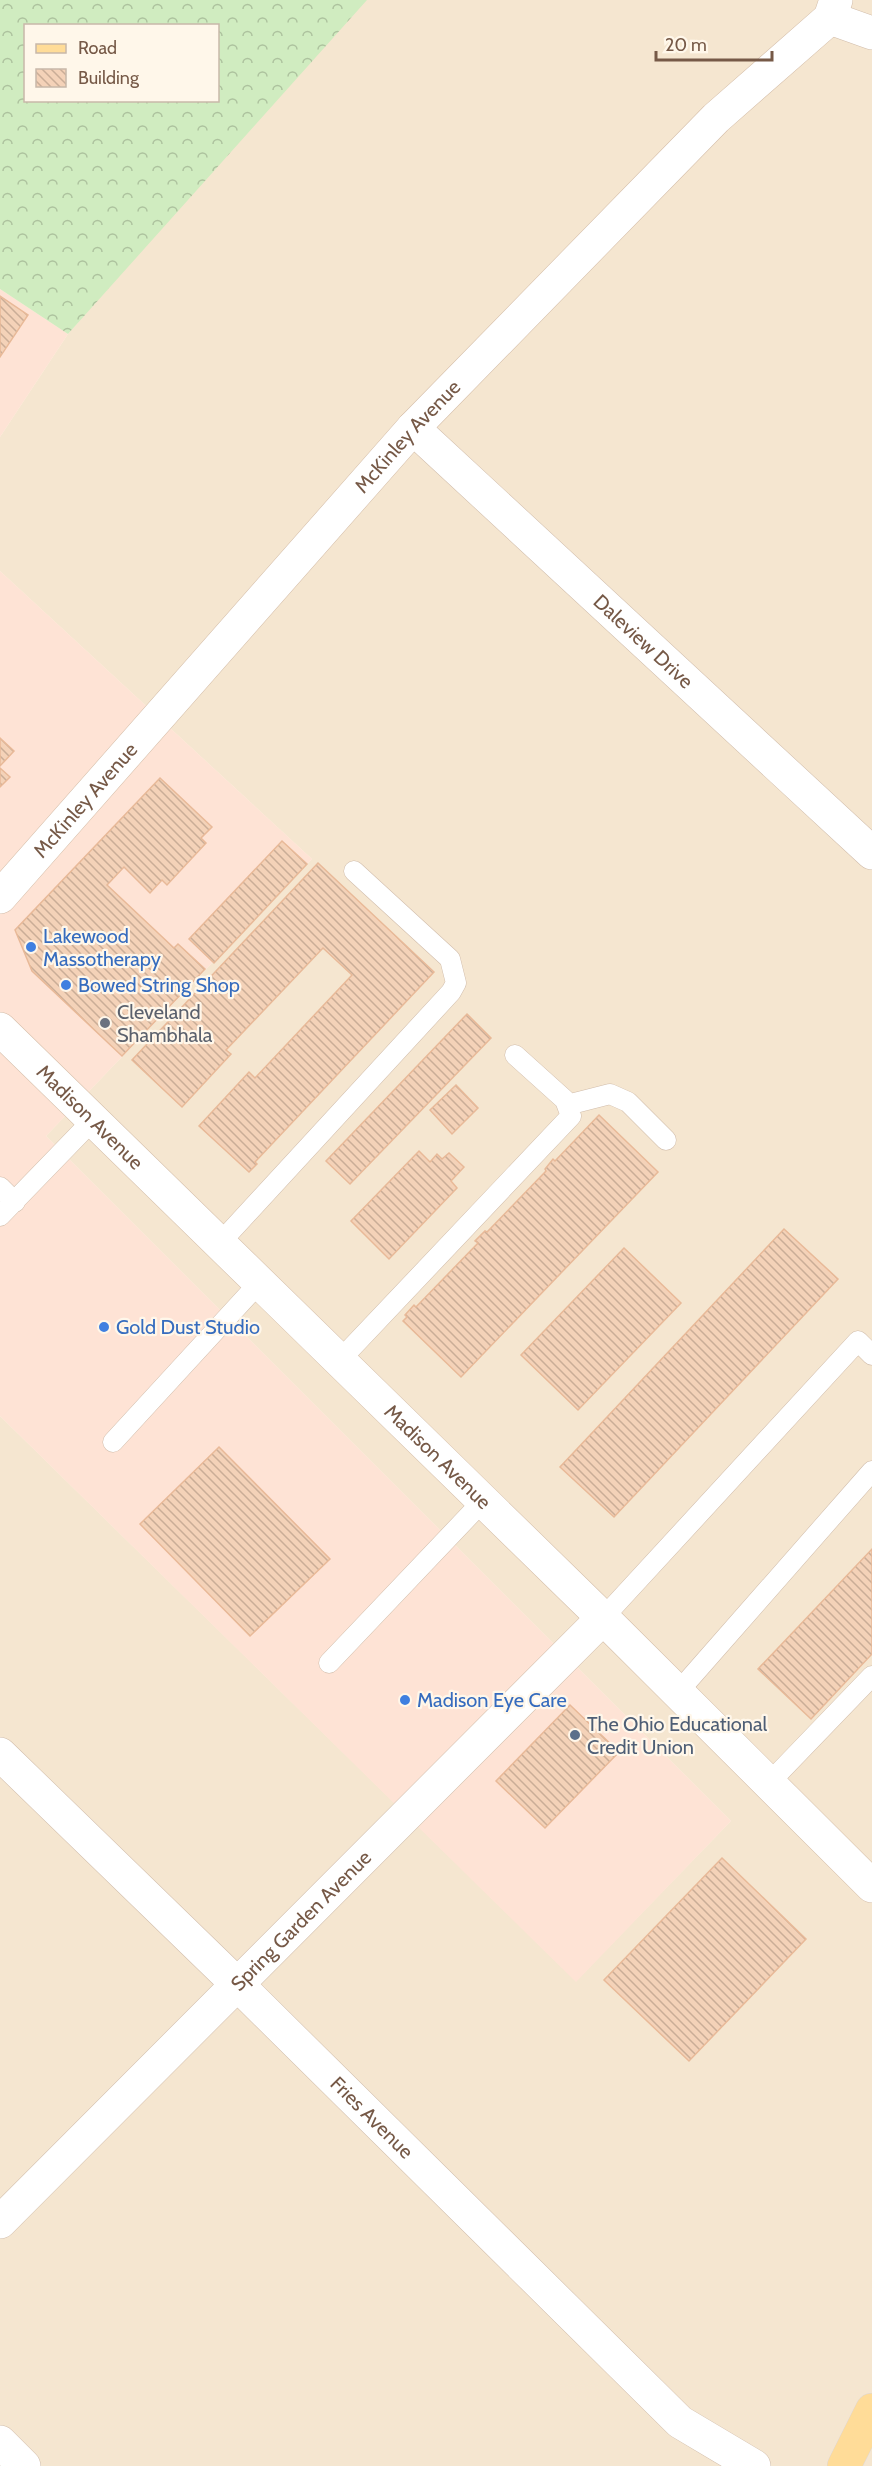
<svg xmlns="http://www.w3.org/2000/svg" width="872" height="2466" font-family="Cabin,sans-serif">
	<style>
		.residential { fill: #f5e6d0 }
		.commercial { fill: #fee3d5 }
		.forest { fill: url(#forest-crowns); fill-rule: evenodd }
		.building { fill: url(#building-back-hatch); stroke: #e8b998; stroke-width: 1.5 }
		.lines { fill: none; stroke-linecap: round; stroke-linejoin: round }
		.lane-casing { stroke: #d1bdab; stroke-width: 21 }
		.street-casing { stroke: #d1bdab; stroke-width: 34 }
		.secondary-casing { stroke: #d4bda8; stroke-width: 34 }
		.primary-casing { stroke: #ded7d3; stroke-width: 34 }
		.lane { stroke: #fff; stroke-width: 20 }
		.street { stroke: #fff; stroke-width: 33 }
		.secondary { stroke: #fff; stroke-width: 33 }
		.primary { stroke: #ffdc98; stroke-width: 33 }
		.shop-dot { fill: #3f7fe0; stroke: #fff7ea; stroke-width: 2 }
		.worship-dot { fill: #6b7280; stroke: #fff7ea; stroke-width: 2 }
		.service-dot { fill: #5c6f8a; stroke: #fff7ea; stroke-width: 2 }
		.labels { text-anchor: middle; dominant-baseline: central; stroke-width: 4.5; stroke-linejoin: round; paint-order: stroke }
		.street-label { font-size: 20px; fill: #765947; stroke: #fff7ea }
		.shop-label { font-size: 20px; fill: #366cbe; stroke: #fff7ea; text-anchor: start }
		.worship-label { font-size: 20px; fill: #5b616d; stroke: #fff7ea; text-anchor: start }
		.service-label { font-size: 20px; fill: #4e5e75; stroke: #fff7ea; text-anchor: start }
	</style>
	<defs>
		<pattern id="forest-crowns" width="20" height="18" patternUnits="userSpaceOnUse" patternTransform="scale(1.5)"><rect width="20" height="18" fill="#d0ecc0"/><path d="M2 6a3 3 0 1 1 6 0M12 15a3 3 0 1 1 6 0" fill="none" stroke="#adc29e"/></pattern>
		<pattern id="building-back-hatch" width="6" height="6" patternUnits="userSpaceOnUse" patternTransform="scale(1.5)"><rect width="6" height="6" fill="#f4d2b8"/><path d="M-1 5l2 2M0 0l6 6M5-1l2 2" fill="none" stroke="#caad97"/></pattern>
	</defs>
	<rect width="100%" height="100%" fill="#fdf4e2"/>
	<path class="residential" d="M360,0H872V2466H0V1416L576,1981L731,1821L46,1136L312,859L0,571V437L68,334Z"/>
	<path class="commercial" d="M0,289L68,334L0,437Z
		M0,571L312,859L46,1136L731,1821L576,1982L0,1416Z"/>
	<path class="forest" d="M0,0H367L68,334L0,289ZM26,26H218V100H26Z"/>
	<path class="building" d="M0,296L28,315L0,357Z
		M0,738L14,751L0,766Z
		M0,768L10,777L0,787Z
		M160,778L212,827L201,838L206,843L167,885L162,880L150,893L124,867L107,885L174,948L178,944L205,969L122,1056L32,971L15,930Z
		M282,841L307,864L214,963L189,939Z
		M318,863L434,972L255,1162L257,1164L249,1172L199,1126L249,1072L255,1078L352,975L323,948L226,1050L231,1054L182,1107L132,1060Z
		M467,1014L491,1038L350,1184L326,1161Z
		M456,1085L478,1108L452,1134L430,1110Z
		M599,1115L658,1172L461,1377L403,1321L407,1317L405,1315L414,1305L416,1307L478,1243L475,1241L485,1231L487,1232L546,1171L545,1169L553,1159L555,1161Z
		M419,1151L430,1162L437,1154L442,1159L449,1153L464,1167L451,1181L457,1188L389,1259L351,1221Z
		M784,1229L838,1279L614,1517L560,1467Z
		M624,1248L681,1303L578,1410L521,1355Z
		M219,1447L330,1559L250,1636L140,1524Z
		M872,1549V1654L811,1719L758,1669Z
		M570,1705L619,1752L545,1828L496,1781Z
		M722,1858L806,1939L689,2061L604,1980Z"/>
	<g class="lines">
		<g class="lane-casing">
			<path id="lane" d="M567,1105L610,1094L628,1102L666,1140
				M0,1187L15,1202
				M0,1216L93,1120
				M219,1244L451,992L456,983L450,959L354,871
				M339,1361L571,1116L565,1100L515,1055
				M113,1442L259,1283
				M603,1618L858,1341L872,1355
				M329,1663L483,1501
				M678,1692L872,1471
				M769,1783L872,1676"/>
		</g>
		<g class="street-casing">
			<g id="street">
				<path d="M830,18L872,33"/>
				<path id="s1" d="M413,428L872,853"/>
				<path id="s2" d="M0,1754L236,1983L680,2422L754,2466"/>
				<path id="s3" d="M0,2222L603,1618"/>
				<path d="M0,2442L24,2466"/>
			</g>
		</g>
		<g class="secondary-casing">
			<g id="secondary">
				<path id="s4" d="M0,897L413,428L716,118L830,18L836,0"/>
				<path id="s5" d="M0,1029L603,1618L872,1886"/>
			</g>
		</g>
		<g class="primary-casing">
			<path id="primary" d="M844,2466L872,2410"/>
		</g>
		<use href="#lane" class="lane"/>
		<use href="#street" class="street"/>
		<use href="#secondary" class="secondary"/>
		<use href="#primary" class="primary"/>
	</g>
	<g class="shop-dot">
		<circle cx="31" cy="947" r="6"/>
		<circle cx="66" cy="985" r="6"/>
		<circle cx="104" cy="1327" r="6"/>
		<circle cx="405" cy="1700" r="6"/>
	</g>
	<circle class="worship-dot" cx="105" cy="1023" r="6"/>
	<circle class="service-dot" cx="575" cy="1735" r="6"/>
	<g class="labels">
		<g class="street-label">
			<text stroke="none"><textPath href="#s4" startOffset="615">McKinley Avenue</textPath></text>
			<text stroke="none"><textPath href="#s1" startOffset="314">Daleview Drive</textPath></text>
			<text stroke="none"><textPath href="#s4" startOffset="129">McKinley Avenue</textPath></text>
			<text stroke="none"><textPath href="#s5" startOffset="126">Madison Avenue</textPath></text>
			<text stroke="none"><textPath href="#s5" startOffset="612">Madison Avenue</textPath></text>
			<text stroke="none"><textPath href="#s3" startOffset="426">Spring Garden Avenue</textPath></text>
			<text stroke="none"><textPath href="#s2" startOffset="520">Fries Avenue</textPath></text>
		</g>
		<g class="shop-label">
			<text x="43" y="936">Lakewood<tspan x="43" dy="23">Massotherapy</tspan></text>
			<text x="78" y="985">Bowed String Shop</text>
			<text x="116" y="1327">Gold Dust Studio</text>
			<text x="417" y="1700">Madison Eye Care</text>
		</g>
		<g class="worship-label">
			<text x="117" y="1012">Cleveland<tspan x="117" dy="23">Shambhala</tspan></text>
		</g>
		<g class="service-label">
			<text x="587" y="1724">The Ohio Educational<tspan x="587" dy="23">Credit Union</tspan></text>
		</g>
	</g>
	<rect x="24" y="24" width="195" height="78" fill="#fff7ea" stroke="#c8b8a9" stroke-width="1.5"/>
	<rect x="36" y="44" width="30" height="9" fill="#ffdc98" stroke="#c8b8a9" stroke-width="1.5"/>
	<text x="78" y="54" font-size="18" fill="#765947">Road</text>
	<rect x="36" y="69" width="30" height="18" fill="url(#building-back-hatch)" stroke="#c8b8a9" stroke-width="1.5"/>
	<text x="78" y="84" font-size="18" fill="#765947">Building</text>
	<path d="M656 51v9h116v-9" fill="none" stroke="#765947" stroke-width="3"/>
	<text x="665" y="51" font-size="18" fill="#765947" stroke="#fff7ea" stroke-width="4.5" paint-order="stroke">20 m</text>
</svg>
